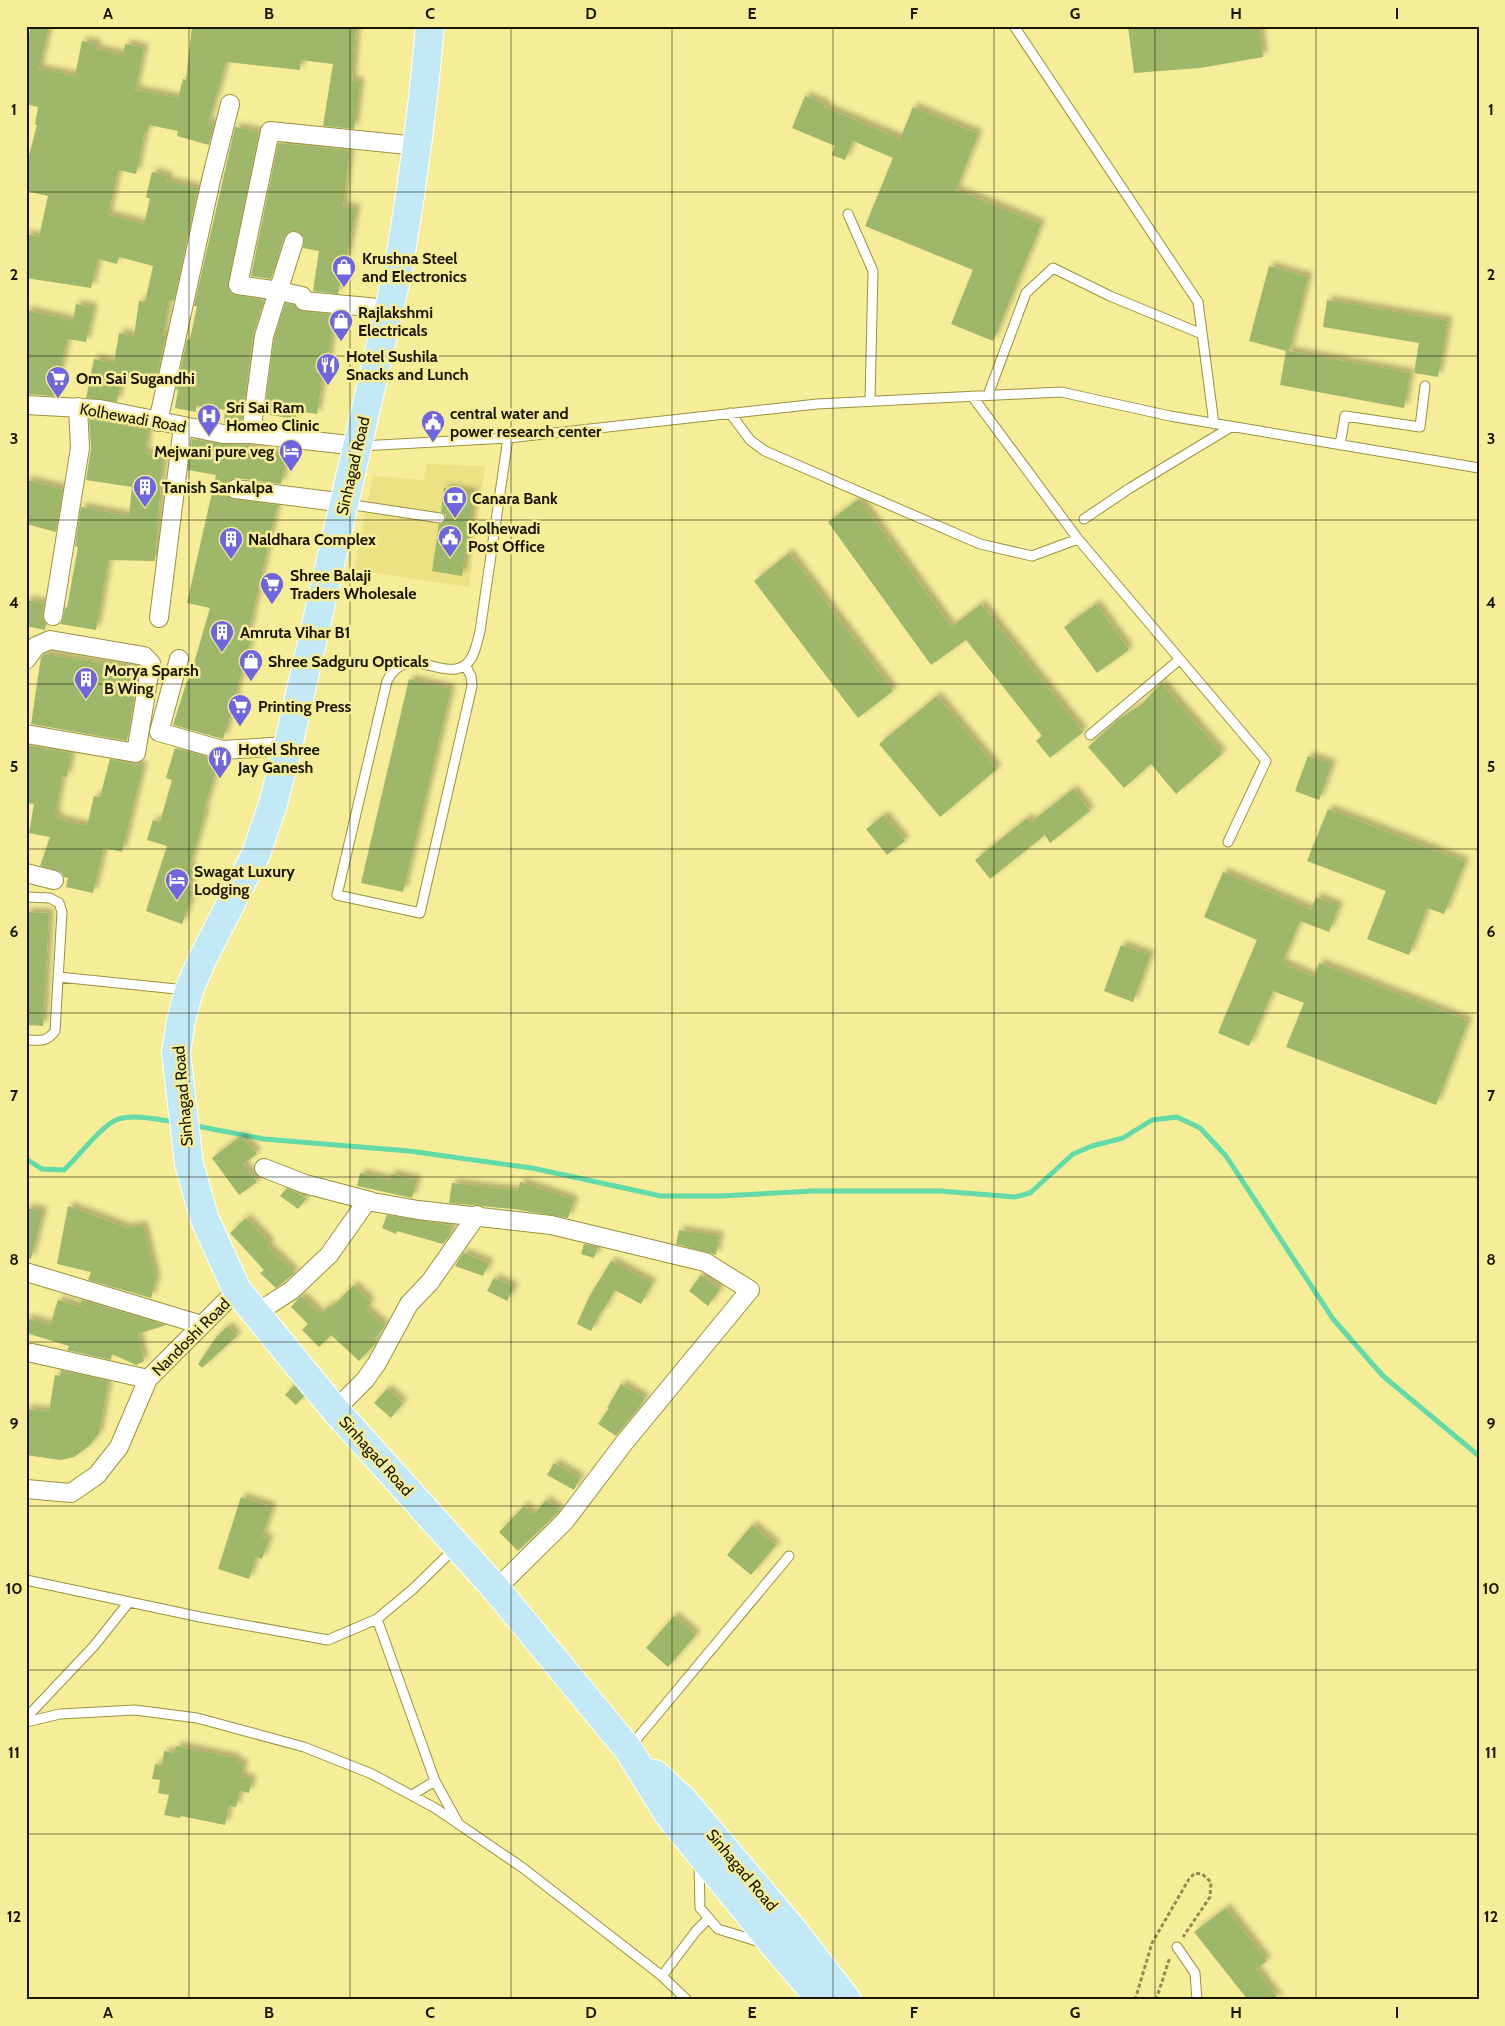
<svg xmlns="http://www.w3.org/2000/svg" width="1505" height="2026" font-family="Cabin,sans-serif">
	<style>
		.built { fill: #ece284 }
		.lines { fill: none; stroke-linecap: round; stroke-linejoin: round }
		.stream { stroke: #62dba8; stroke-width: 5 }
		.building { fill: #9fb76a; filter: url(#shadow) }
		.service-casing { stroke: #9b923e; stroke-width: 11 }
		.minor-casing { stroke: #9b923e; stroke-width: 20 }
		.primary-casing { stroke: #fff; stroke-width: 30 }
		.path { stroke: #918c54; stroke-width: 3; stroke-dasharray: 4 2.5; stroke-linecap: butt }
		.service { stroke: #fff; stroke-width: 9 }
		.minor { stroke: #fff; stroke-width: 18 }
		.primary { stroke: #c3e9f7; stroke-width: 28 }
		.grid { fill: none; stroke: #181500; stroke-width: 1; stroke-opacity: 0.55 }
		.labels { text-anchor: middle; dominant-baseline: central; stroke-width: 5; stroke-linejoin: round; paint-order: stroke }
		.poi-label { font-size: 16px; font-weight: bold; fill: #181500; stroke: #f5ed98; text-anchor: start }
		.street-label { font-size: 16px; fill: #181500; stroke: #f5ed98 }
		.neatline { fill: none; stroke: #181500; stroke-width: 2 }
		.grid-label { font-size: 16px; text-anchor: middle; font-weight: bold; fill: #181500 }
	</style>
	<defs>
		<filter id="shadow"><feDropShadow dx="4.5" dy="-4.5" stdDeviation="2.5" flood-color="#0004"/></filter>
	</defs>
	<rect width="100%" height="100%" fill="#f5ed98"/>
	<path class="built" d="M427,464L485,466L469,587L354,570L373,476L424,480Z"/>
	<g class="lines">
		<path class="stream" d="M192,1125L264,1139L409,1151L532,1168L661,1196H721L813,1191H940L1015,1197L1030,1193L1073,1154L1092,1146L1123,1138L1152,1120L1177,1117L1200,1128L1226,1156L1333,1319L1383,1376L1479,1456
			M26,1159L42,1169L64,1170C78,1157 102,1125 118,1119C135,1114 159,1120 176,1122"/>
	</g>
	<path class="building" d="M31,26H49L39,69L75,76L82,41L97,44L96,49L123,55L125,44L144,48L135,90L178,98L183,79L186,80L192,26H356L352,81L360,82L354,129L323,126L333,64L301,60L300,70L226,62L208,123L214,124L209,145L177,136L178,131L149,125L148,131H145L136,174L118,170L108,215L144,224L150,199L146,197L152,172L168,176L167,181L198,188L174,301L169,300L163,336H166L155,384L122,376L117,402L86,398L94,359L114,363L119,333L134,336L139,301L145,302L153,266L119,257L117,264L98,259L91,288L26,278V234L39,237L48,196L26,191V167L37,125H35L38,107L26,104V48Z
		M1128,26H1259L1263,57L1200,68L1134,73Z
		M805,96L825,104L824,107L900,139L913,107L978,134L956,190L1041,224L993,341L951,324L973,270L865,226L893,158L853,141L845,160L832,155L835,146L792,128Z
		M235,127L259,132L228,288L231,293L236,295L264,300L253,335L242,423H224L225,410L196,406V412L175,408L178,390L176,389L187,339L190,340L197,306H194Z
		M278,143L350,150L343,206L356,209L347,256H345L338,294L313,291L319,251L303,248L304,238L301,234L297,231H291L284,237L271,279L251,276Z
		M1269,266L1308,277L1289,351L1410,373L1404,408L1280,385L1286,351L1249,341Z
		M1327,300L1448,321L1438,377L1414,373L1419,343L1323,327Z
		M285,303L294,305L302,311L334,315L327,367H324L317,414L297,411L295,419L264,414L274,338Z
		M76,304L93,308L86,342L67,339L54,396L26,394V310L73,321Z
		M89,419L148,430L145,453L163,456L155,561L108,560L96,630L60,624L63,618L65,607L67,608L78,547L75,546L81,507L129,516L132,487L86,480L91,449Z
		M192,439L221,444L248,445L247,448L287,456L281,484L236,478L227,482L225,487V494L233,499L277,505L247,638L251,639L235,696H237L223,739L173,725L187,681H189L210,608L187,603L216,475L188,470Z
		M26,480L63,489L56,532L26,524Z
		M444,488L474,493L462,576L432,571L439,524H443L446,519V515L441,512Z
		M859,499L951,627L981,604L1083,732L1050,758L1036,741L1042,736L966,640L931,665L828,522Z
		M789,553L893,691L858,718L754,581Z
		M26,600L44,603L42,615L46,624L45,630L26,626Z
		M1096,604L1129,650L1097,673L1064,627Z
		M44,654L139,669L127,741L31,724L41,657Z
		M409,679L451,689L403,892L361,883Z
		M1161,683L1222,754L1176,794L1151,764L1124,788L1088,747L1117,720L1141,705Z
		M937,696L997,769L940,817L879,744Z
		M27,745L71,753L67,777L62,776L55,815H58L57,819L87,826L94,796L100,797L110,759L143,766L122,852L104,848L93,893L66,887L68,878L64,877L61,872L40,866L50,837L29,833L34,804L26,803Z
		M175,748L219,760L203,813H205L189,868L195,870L189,889L194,891L182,924L146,911L167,846L147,840L153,820L160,822L172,780L166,778Z
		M1308,756L1332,764L1319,800L1295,791Z
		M1073,789L1090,811L1050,843L1045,835L990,879L975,860L1027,818L1031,822Z
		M1328,809L1465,862L1444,914L1427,908L1409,955L1367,939L1386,891L1307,861Z
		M884,815L905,841L887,855L866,829Z
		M1223,872L1311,910L1316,897L1339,906L1329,932L1300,921L1282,963L1314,977L1319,963L1468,1021L1436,1105L1286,1047L1304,1003L1273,991L1249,1046L1218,1033L1257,940L1204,917Z
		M26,912L49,913L43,1026L26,1025Z
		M1121,945L1150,955L1133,1002L1104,991Z
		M241,1136L257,1154L243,1164L257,1182L239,1195L212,1158Z
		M360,1173L389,1180L391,1174L417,1180L412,1198L357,1186Z
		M520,1182L574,1200L568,1218L513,1209L449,1203L452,1183L518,1191Z
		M287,1188L298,1193L306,1199L298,1209L280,1196Z
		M68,1206L127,1228L143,1225L156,1279L151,1298L88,1280L91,1272L57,1264Z
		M26,1208L43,1211L31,1259L26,1258Z
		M387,1215L439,1223L452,1226L450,1235L443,1244L397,1231L396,1234L382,1228Z
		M246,1218L270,1243L267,1246L295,1273L276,1288L260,1273L264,1270L230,1233Z
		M679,1230L719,1236L716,1255L676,1244Z
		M584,1244L598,1247L594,1258L581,1254Z
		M463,1253L489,1263L483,1276L455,1266Z
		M611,1261L652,1283L641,1304L615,1290L602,1312L601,1311L591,1331L577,1324L589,1297Z
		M701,1275L720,1289L708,1306L689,1291Z
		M494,1278L514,1287L507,1301L487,1291Z
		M354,1285L371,1303L365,1309L385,1326L375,1339L377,1341L375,1344L359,1361L331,1335L319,1347L302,1330L308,1324L291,1307L301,1296L320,1314L330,1305L332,1307Z
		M58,1300L80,1307L82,1300L166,1325L138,1334L144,1361L136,1365L112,1354L111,1360L67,1350L69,1346L26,1333V1318L50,1325Z
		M228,1326L237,1336L202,1368L198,1364L217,1336Z
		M61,1370L108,1381L99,1433L89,1446L74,1457L60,1460L26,1455V1409L49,1411L55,1375L60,1376Z
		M621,1384L645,1398L639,1408L616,1436L598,1424L609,1408H607Z
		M294,1385L304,1396L296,1405L285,1395Z
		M387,1389L403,1403L391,1418L374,1403Z
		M554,1463L580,1478L574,1490L547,1475Z
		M241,1497L272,1507L262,1537L269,1539L262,1559L256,1557L249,1579L218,1569Z
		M546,1500L560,1511L518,1551L499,1532L524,1506L533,1515Z
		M752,1525L776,1545L751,1575L727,1555Z
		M674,1616L696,1635L668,1667L646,1648Z
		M176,1746L236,1758V1762L244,1764L241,1777L252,1779L249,1793L240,1791L236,1807L229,1806L225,1825L181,1816L180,1818L164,1815L169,1795L158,1793L160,1780L152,1779L155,1764L162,1765L164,1751L174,1753Z
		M1226,1908L1267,1961L1256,1969L1279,2000H1248L1194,1932Z"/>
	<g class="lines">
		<g class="service-casing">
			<path id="service" d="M1014,26L1198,302L1214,424
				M848,214L873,271L870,401
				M988,395L1026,293L1053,268L1110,296L1202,334
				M972,396L1078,539L1266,761L1228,842
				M730,413L750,440L765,451L980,544L1032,556L1078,539
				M1340,445L1345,416L1420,427L1425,386
				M361,446L508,438L817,404L1061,392L1170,416L1479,468
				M347,504L440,518
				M1084,519L1130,488L1231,427
				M465,665L471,676L472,686L420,913L337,895L387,681C409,637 452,692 472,657C476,649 478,639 480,631L508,438
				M1090,735L1179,660
				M26,897L50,898L59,903L62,912L55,1031C46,1043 40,1040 26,1040
				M59,977L186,990
				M26,1580L200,1617L328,1640L377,1619L413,1589L455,1548
				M377,1619L435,1781L457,1821
				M26,1718L94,1646L129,1602
				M26,1722L60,1714L135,1710L197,1718L304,1747L372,1774L435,1808L523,1868L662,1976L687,2000
				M630,1747L789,1556
				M412,1795L435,1781
				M699,1863L700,1908L718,1929L763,1943
				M1177,1947L1195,1973L1197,2000
				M662,1976L696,1931L709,1918"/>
		</g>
		<g class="minor-casing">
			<path id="minor" d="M389,309L304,301L302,296L279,291L238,285L270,131L417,146
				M26,405L100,409L223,434H251L358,446
				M158,422L211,180L230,104
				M251,434L264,336L294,241
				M235,489L345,503
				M53,616L80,448L78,407
				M159,618L183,426
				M179,659L159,732L222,750L288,746
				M26,660L36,646L50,640L144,656L151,663L136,753L26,734
				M26,873L54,880
				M264,1168L305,1184L370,1201
				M26,1272L202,1325
				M258,1312L292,1290L329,1255L367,1201L418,1210L551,1225L705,1262L750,1290L624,1443L565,1521L496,1589
				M32,1353L148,1379
				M335,1410L365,1380L377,1363L409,1304L430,1282L477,1215
				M26,1489L71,1493L97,1475L119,1447L148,1379L237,1290"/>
		</g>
		<g class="primary-casing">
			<path id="primary" d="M430,26C423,108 412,189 398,270L288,746L273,804L256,854L203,958L189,990L181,1021L176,1053L189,1164L205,1220L237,1290L335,1410L496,1589L628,1749L669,1815L775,1946L821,2000
				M655,1774L683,1800L793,1930L847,2000"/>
		</g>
		<path class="path" d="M1135,2000L1152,1943L1189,1879L1195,1873L1202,1874L1211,1882L1210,1897L1183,1937
			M1156,2000L1170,1957"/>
		<use href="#service" class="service"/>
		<use href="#minor" class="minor"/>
		<use href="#primary" class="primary"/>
	</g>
	<path class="grid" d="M189,26V2000M350,26V2000M511,26V2000M672,26V2000M833,26V2000M994,26V2000M1155,26V2000M1316,26V2000M26,192H1479M26,356H1479M26,520H1479M26,684H1479M26,849H1479M26,1013H1479M26,1177H1479M26,1342H1479M26,1506H1479M26,1670H1479M26,1834H1479"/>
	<defs>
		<g id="shop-pin" transform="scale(1.25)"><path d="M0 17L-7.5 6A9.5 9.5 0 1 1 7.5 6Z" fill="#6f65df" stroke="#f5ed98"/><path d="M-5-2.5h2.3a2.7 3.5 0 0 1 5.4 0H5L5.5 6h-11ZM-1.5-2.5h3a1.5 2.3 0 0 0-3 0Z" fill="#fff"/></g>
		<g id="restaurant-pin" transform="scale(1.25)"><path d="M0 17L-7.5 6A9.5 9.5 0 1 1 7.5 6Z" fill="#6f65df" stroke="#f5ed98"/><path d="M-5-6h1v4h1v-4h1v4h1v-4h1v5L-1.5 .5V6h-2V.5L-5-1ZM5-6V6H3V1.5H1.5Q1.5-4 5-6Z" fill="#fff"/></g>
		<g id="supermarket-pin" transform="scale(1.25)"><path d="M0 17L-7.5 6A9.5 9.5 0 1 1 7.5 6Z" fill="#6f65df" stroke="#f5ed98"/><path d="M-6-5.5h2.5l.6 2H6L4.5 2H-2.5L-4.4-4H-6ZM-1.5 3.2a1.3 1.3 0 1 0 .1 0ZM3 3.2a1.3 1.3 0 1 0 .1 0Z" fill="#fff"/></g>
		<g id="hospital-pin" transform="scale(1.25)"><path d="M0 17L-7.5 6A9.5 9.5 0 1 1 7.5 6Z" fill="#6f65df" stroke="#f5ed98"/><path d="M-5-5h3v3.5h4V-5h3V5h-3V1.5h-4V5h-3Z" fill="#fff"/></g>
		<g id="civic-pin" transform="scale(1.25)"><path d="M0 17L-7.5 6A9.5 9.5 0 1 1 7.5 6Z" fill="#6f65df" stroke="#f5ed98"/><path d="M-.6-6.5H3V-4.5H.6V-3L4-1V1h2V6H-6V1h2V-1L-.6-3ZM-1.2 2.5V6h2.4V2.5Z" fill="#fff"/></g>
		<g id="hotel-pin" transform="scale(1.25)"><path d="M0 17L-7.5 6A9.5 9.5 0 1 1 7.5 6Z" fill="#6f65df" stroke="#f5ed98"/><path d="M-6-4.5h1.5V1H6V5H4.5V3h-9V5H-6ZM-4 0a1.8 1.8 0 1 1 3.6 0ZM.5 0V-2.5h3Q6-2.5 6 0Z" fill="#fff"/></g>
		<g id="building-pin" transform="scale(1.25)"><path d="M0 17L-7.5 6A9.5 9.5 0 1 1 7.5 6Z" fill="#6f65df" stroke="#f5ed98"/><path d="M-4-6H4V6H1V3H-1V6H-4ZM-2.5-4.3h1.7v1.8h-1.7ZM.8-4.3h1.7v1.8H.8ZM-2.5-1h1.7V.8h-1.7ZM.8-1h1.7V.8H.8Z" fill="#fff"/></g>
		<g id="bank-pin" transform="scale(1.25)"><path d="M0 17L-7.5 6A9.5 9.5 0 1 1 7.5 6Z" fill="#6f65df" stroke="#f5ed98"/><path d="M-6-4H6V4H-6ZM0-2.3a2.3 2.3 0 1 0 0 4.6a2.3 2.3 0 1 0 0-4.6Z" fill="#fff"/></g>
	</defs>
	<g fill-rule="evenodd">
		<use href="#shop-pin" x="344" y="267"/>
		<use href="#shop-pin" x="341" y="321"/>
		<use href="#restaurant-pin" x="328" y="365"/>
		<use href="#supermarket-pin" x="58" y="378"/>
		<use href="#hospital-pin" x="209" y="416"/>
		<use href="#civic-pin" x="433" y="422"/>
		<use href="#hotel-pin" x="291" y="451"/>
		<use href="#building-pin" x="145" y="487"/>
		<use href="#bank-pin" x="455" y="498"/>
		<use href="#civic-pin" x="450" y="537"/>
		<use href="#building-pin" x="231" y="539"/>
		<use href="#supermarket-pin" x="272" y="584"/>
		<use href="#building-pin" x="222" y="632"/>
		<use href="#shop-pin" x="251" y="661"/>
		<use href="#building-pin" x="86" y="679"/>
		<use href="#supermarket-pin" x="240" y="706"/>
		<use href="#restaurant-pin" x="220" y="758"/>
		<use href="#hotel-pin" x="177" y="880"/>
	</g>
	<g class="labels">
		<g class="poi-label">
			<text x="362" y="258">Krushna Steel<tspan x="362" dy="18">and Electronics</tspan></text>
			<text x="358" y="312">Rajlakshmi<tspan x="358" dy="18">Electricals</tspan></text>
			<text x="346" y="356">Hotel Sushila<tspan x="346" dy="18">Snacks and Lunch</tspan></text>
			<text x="76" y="378">Om Sai Sugandhi</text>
			<text x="226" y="407">Sri Sai Ram<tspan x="226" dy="18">Homeo Clinic</tspan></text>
			<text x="450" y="413">central water and<tspan x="450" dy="18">power research center</tspan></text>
			<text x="274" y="451" text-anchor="end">Mejwani pure veg</text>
			<text x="162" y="487">Tanish Sankalpa</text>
			<text x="472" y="498">Canara Bank</text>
			<text x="468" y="528">Kolhewadi<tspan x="468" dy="18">Post Office</tspan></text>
			<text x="248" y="539">Naldhara Complex</text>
			<text x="290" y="575">Shree Balaji<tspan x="290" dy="18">Traders Wholesale</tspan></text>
			<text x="240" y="632">Amruta Vihar B1</text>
			<text x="268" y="661">Shree Sadguru Opticals</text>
			<text x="104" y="670">Morya Sparsh<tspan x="104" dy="18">B Wing</tspan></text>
			<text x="258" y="706">Printing Press</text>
			<text x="238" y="749">Hotel Shree<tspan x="238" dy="18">Jay Ganesh</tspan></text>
			<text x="194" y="871">Swagat Luxury<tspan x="194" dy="18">Lodging</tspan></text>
		</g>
		<g class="street-label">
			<text transform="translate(133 418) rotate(10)">Kolhewadi Road</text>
			<text transform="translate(353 466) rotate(-77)">Sinhagad Road</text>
			<text transform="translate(183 1096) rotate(-95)">Sinhagad Road</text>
			<text transform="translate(191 1337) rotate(-45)">Nandoshi Road</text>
			<text transform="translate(376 1456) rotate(48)">Sinhagad Road</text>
			<text transform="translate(742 1870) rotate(50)">Sinhagad Road</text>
		</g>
	</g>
	<rect width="1505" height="2026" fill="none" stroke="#f5ed98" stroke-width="55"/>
	<rect x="28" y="28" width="1450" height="1970" class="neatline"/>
	<g class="grid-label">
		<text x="108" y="19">A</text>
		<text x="269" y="19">B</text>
		<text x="430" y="19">C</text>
		<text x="591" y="19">D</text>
		<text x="752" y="19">E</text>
		<text x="914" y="19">F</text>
		<text x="1075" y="19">G</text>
		<text x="1236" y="19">H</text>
		<text x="1397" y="19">I</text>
		<text x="14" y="115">1</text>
		<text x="1491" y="115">1</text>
		<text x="14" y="280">2</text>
		<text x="1491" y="280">2</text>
		<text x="14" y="444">3</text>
		<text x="1491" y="444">3</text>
		<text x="14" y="608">4</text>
		<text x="1491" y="608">4</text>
		<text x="14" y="772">5</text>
		<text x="1491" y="772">5</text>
		<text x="14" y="937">6</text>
		<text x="1491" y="937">6</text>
		<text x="14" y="1101">7</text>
		<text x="1491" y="1101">7</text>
		<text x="14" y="1265">8</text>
		<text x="1491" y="1265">8</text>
		<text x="14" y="1429">9</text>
		<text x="1491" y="1429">9</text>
		<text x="14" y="1594">10</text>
		<text x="1491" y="1594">10</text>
		<text x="14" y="1758">11</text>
		<text x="1491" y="1758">11</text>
		<text x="14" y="1922">12</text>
		<text x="1491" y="1922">12</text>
		<text x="108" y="2018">A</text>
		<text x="269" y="2018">B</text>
		<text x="430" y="2018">C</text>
		<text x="591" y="2018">D</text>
		<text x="752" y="2018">E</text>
		<text x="914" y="2018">F</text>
		<text x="1075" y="2018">G</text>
		<text x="1236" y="2018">H</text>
		<text x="1397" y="2018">I</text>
	</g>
</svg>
